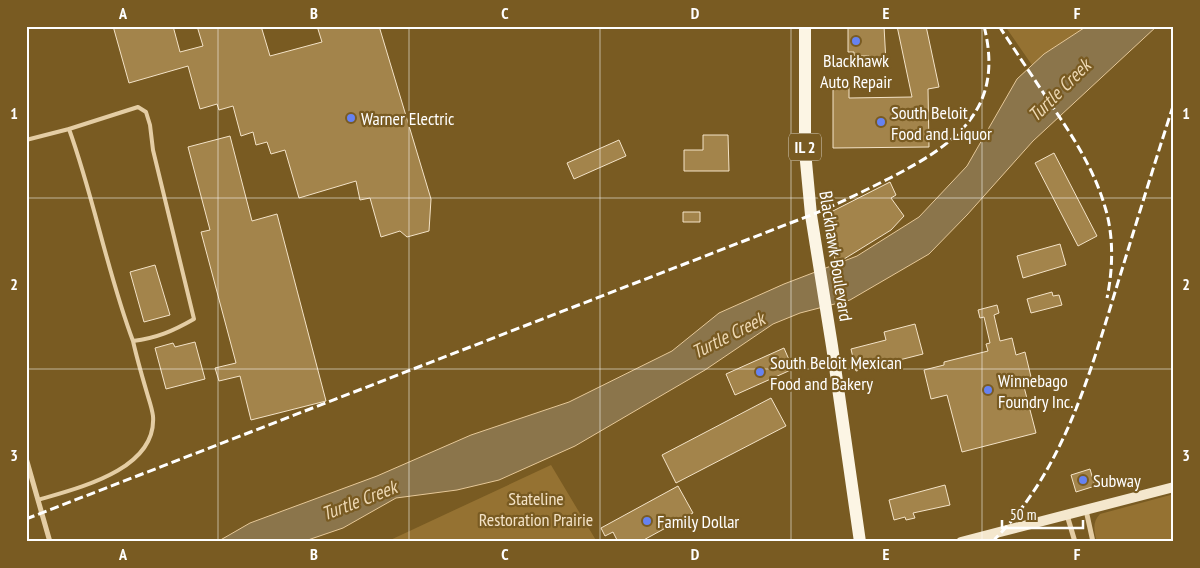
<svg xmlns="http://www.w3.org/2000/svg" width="1200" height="568" font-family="'PT Sans Narrow',sans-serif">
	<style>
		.green { fill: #957232 }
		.water { fill: #8b754b; stroke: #e6c898 }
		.building { fill: #a3844b; stroke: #f4e3c7 }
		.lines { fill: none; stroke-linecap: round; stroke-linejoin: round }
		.lane { stroke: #e4cda4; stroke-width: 4 }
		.street { stroke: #e4cda4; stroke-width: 5 }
		.secondary { stroke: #f4e7cd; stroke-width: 10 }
		.primary { stroke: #fcf5e4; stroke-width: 12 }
		.rail { stroke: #fff; stroke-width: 3; stroke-dasharray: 9 4; stroke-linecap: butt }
		.grid { fill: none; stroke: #fff; stroke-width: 1; stroke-opacity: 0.55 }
		.poi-dot { fill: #6682f0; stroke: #795b22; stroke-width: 2 }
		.labels { text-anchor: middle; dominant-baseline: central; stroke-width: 4.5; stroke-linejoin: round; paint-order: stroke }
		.shield { fill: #795b22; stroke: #d7cebd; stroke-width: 1 }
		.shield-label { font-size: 16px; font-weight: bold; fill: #fff }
		.poi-label { font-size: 18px; fill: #fff; stroke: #795b22; text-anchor: start }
		.street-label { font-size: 18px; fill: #fff; stroke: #795b22 }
		.park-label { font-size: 18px; fill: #f4e3c7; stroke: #795b22 }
		.water-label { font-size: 19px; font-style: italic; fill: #edd8b3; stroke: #795b22 }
		.neatline { fill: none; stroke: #fff; stroke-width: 2 }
		.grid-label { font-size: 16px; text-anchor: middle; font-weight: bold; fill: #fff }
	</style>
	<rect width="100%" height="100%" fill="#795b22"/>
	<path class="green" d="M1005,26H1087L1044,54L1032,65Z
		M551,465L597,542H386Z
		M1174,494V542H1097C1094,531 1092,522 1100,514Z"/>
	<path class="water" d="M1087,26H1157L1033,141L967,215L929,254L850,300L800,313L773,324L705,370L575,446L499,480L457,490L396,498L343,528L302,542H217L250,523L377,476L471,435L569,402L672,351L719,313L784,284L857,256L919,217L967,166L1017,79L1044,54Z"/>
	<path class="building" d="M113,26H173L180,52L203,46L197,26H261L270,56L322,42L317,26H379L431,199L429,231L407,237L400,231L381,237L370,198L360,200L356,181L299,198L285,150L271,154L267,142L256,145L253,132L241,136L233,106L219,110L217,104L200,109L188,66L129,83Z
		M848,26H884L886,63L869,64V56H854V52H848Z
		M897,26H926L939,87L928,89L929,147L833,148V86L849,87V98L912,97Z
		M703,135H728L729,171H684V150H703Z
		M230,136L252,221L277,214L326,401L251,420L240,376L219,381L215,368L236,363L201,232L210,230L188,147Z
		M619,140L626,156L574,179L567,163Z
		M1054,153L1097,236L1078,246L1035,163Z
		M890,182L896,195L891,198L904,216L891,230L836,264L830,238L834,235L829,213Z
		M683,212H700V222H683Z
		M1060,244L1066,265L1023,278L1017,256Z
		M155,265L170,315L144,322L130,272Z
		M1052,292L1053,296L1059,295L1062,305L1031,313L1027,299Z
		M997,305L999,313L994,315L1000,341L1012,338L1016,355L1025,352L1032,381L1023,383L1036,433L962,452L947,395L931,399L924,370L944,365V362L988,351L986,344L990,343L984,317L980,318L978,310Z
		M915,324L923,354L856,371L851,349L886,340L884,332Z
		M195,342L205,379L166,389L155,348L173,343L175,347Z
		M784,348L793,369L735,395L726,374Z
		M771,398L786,426L676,483L662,455Z
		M1090,469L1095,486L1076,492L1071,475Z
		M945,485L950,505L913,513L915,518L906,520L905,517L894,520L889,500Z
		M678,486L693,513L640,542H618L613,532L605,536L601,528Z"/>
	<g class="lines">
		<path class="lane" d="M26,140L69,129L138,107L146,112L150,125L153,150L194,319C173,331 157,338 133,341C107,272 94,198 69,129
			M38,500C78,488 157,470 153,416C152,408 149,400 147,393C142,376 137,359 133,341"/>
		<path class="street" d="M26,458L50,542
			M1086,510L1093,542
			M1067,515L1075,542"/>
		<path class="secondary" d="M961,542L1174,487"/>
		<path class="primary" d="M805,26V151L811,215L832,346L860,542"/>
		<path class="rail" d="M999,26C1016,52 1033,77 1050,103C1072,135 1094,169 1105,207C1114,236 1113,269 1107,298
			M26,519L811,215C838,204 864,191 890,178C956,144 1005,109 984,26
			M992,542C1062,473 1088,380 1116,289C1135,227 1154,165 1174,103"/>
	</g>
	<path class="grid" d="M218,26V542M409,26V542M600,26V542M791,26V542M982,26V542M26,198H1174M26,369H1174"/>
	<g class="poi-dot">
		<circle cx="856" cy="41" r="5"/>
		<circle cx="351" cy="118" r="5"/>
		<circle cx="881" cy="122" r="5"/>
		<circle cx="760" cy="372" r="5"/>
		<circle cx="988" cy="390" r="5"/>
		<circle cx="1083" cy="480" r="5"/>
		<circle cx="647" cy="521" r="5"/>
	</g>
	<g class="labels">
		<rect class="shield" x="789" y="133.5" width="32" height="27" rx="4"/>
		<g class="shield-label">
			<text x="805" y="147">IL 2</text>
		</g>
		<g class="poi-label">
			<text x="856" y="60" text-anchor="middle">Blackhawk<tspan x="856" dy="21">Auto Repair</tspan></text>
			<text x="891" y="112">South Beloit<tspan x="891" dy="21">Food and Liquor</tspan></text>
			<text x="361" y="118">Warner Electric</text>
			<text x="770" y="362">South Beloit Mexican<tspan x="770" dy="21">Food and Bakery</tspan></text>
			<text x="998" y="380">Winnebago<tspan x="998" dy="21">Foundry Inc.</tspan></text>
			<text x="1093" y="480">Subway</text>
			<text x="657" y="521">Family Dollar</text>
		</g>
		<g class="street-label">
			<text transform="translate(836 256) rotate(81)">Blackhawk Boulevard</text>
		</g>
		<g class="park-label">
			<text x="536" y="498">Stateline<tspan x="536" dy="21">Restoration Prairie</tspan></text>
		</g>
		<g class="water-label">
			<text transform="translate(1059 90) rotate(-45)">Turtle Creek</text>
			<text transform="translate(728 335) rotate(-27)">Turtle Creek</text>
			<text transform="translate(359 500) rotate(-21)">Turtle Creek</text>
		</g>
	</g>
	<rect width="1200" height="568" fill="none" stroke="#795b22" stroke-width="55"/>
	<path d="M1002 520v8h81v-8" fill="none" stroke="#ffffff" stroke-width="2.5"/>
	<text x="1010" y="520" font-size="15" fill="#ffffff" stroke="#795b22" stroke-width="4" paint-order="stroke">50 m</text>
	<rect x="28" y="28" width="1144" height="512" class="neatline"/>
	<g class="grid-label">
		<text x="123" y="19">A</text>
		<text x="314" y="19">B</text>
		<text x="505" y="19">C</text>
		<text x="695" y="19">D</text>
		<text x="886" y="19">E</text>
		<text x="1077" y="19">F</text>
		<text x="14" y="119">1</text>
		<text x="1186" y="119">1</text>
		<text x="14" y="290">2</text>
		<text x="1186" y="290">2</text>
		<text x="14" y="461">3</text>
		<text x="1186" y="461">3</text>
		<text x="123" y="560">A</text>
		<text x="314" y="560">B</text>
		<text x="505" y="560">C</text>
		<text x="695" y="560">D</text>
		<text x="886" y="560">E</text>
		<text x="1077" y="560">F</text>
	</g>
</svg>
